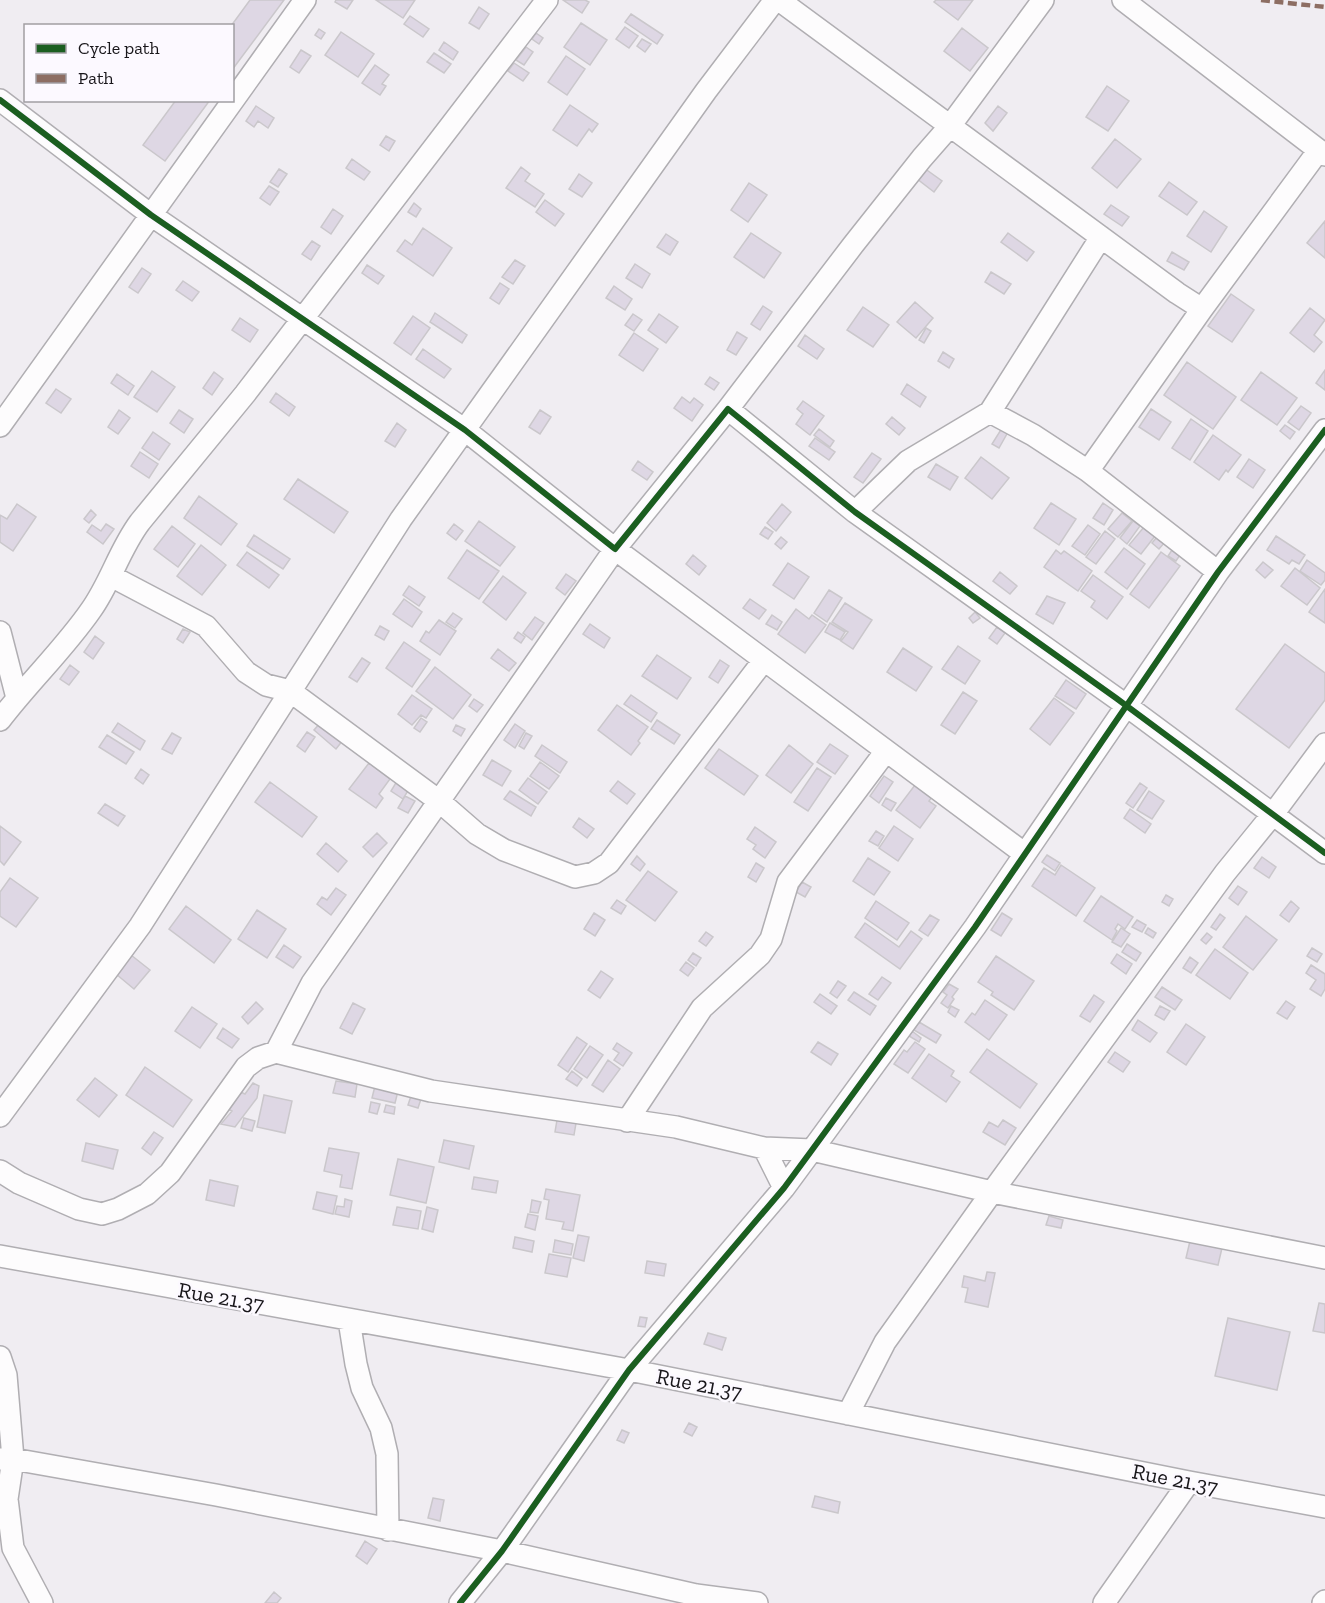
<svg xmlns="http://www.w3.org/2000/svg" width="1325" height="1603" font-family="'Zilla Slab',serif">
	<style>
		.building { fill: #ded7e4; stroke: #cac7cb; stroke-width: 1.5 }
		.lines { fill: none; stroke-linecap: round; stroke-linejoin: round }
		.minor-casing { stroke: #b0aeb2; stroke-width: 24 }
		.minor { stroke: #fdfcfd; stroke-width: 21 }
		.quiet { stroke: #8d6e63; stroke-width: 4.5; stroke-dasharray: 9 4.5; stroke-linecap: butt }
		.cycleway-casing { stroke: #fcf9ff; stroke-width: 10 }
		.cycleway { stroke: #1b5e20; stroke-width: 6 }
		.labels { text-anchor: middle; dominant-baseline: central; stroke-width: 5; stroke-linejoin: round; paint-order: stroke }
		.street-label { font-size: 22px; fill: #18161a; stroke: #fcf9ff }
	</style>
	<rect width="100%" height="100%" fill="#f0edf2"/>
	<path class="building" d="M250,0H284L232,70L231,26Z
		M336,0H353L347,9L335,2Z
		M376,0H415L403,18Z
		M563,0H585L589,2L582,13Z
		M936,0H973L958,20L934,2Z
		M479,7L489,14L479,29L469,23Z
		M631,14L663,35L657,44L625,22Z
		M410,16L429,29L423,37L404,24Z
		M581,23L607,40L590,65L564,47Z
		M625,27L638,36L629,48L616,39Z
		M962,28L988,48L970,71L944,51Z
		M319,29L325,33L321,39L315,35Z
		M341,32L374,54L358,77L325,55Z
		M536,33L543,38L539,44L532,39Z
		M642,39L651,44L645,52L637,46Z
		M444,42L458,52L453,60L439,50Z
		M526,47L533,52L524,65L516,60Z
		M301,50L311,56L299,73L290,67Z
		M434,53L451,64L444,73L427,62Z
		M566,56L585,69L567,95L548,82Z
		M514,63L529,73L523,81L508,71Z
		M375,65L389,75L382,84L386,86L380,95L362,83Z
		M1107,86L1129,101L1108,131L1086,117Z
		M176,100H210L165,161L143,145Z
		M570,105L598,124L592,132L589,129L577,146L553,130Z
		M256,106L274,118L268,128L258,121L254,127L246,121Z
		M998,106L1007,113L993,131L985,123Z
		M386,136L395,141L389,151L380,145Z
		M1115,139L1141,159L1117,188L1092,168Z
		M352,159L370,172L364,180L346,168Z
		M521,167L530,174L525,181L544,194L535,207L506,188Z
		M924,168L942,181L934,192L916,178Z
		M279,169L287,174L278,187L270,182Z
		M579,174L592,183L582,197L569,189Z
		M1169,182L1197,202L1187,215L1159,196Z
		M749,183L767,195L748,222L731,210Z
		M269,186L279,192L270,205L260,198Z
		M545,200L564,214L555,226L536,212Z
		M414,203L421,209L416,217L408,212Z
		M1111,205L1129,217L1122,226L1104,214Z
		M333,209L343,216L331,234L321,227Z
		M1204,211L1227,227L1211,252L1187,236Z
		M1325,221V258L1307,243Z
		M423,228L452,248L433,276L397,251L405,240L412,245Z
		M751,233L781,253L764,278L734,257Z
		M1008,233L1034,252L1027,261L1001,242Z
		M666,234L678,242L670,255L657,247Z
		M312,241L320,246L311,260L302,254Z
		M1172,252L1189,262L1184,270L1167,261Z
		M515,260L525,266L513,284L502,277Z
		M635,264L650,274L642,288L626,278Z
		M367,265L384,276L378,284L362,273Z
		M142,268L151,274L138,293L129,287Z
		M991,272L1011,284L1004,294L985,282Z
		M183,281L199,292L192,301L176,290Z
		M500,283L509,289L499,304L490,298Z
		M614,286L632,299L625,310L606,298Z
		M1231,294L1254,310L1232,342L1208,326Z
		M915,302L933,318L916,338L897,322Z
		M763,306L772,312L760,330L751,324Z
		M863,307L889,325L873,347L847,330Z
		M1310,308L1325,320L1314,335L1322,342L1314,352L1290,333Z
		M435,313L467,335L462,343L430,322Z
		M633,314L642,320L634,331L625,325Z
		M659,314L678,327L666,343L648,330Z
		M413,316L430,328L411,355L394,343Z
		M240,318L258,330L250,342L232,330Z
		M926,328L931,331L924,343L919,340Z
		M737,332L747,338L736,355L727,350Z
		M634,333L658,349L643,371L619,355Z
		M805,335L824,349L817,359L798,346Z
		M423,349L451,369L444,378L416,359Z
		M943,352L954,359L949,368L938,361Z
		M1187,362L1236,397L1213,429L1164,395Z
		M1325,370V390L1316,383Z
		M152,371L175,387L157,412L134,397Z
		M214,372L223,379L212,395L203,388Z
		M1261,372L1297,398L1277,425L1241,400Z
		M117,374L134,386L128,395L111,383Z
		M710,377L719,383L714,390L705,384Z
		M907,384L926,397L920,407L901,394Z
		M56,389L71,399L61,413L46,403Z
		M276,393L295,407L289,416L270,402Z
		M682,397L690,403L694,398L703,405L692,421L674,408Z
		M803,401L824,416L810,435L796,424L803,414L797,409Z
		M1301,406L1311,413L1299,430L1288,422Z
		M1151,409L1171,422L1159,440L1139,427Z
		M119,410L130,418L118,434L108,427Z
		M179,410L193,419L184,433L170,423Z
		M540,410L551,417L540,434L529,427Z
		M892,417L905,428L899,435L886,424Z
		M1191,419L1208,431L1190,460L1172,448Z
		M397,423L406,430L395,447L385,441Z
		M1285,425L1295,432L1290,439L1280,431Z
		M1002,428L1008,432L999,448L992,444Z
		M819,429L834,441L830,447L814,435Z
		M153,432L170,444L159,460L142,448Z
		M1213,435L1241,455L1228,472L1226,470L1219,480L1194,462Z
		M815,438L835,452L829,460L809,446Z
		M140,452L158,464L149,478L131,466Z
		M872,453L881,459L863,483L854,477Z
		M981,457L1009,478L992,499L965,478Z
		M1249,459L1265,470L1253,488L1237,477Z
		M638,461L653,472L647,480L632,470Z
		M936,464L958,477L950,490L928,477Z
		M298,479L348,512L334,533L284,499Z
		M199,496L237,524L221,545L184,518Z
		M1051,503L1076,519L1059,545L1034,528Z
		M1103,503L1113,510L1104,525L1093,518Z
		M17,504L36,517L13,551L0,542V515L7,519Z
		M782,504L791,512L776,531L767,523Z
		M91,510L96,515L89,523L84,519Z
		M1122,513L1132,521L1118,537L1108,529Z
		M479,521L515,547L500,566L465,541Z
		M1133,521L1140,526L1127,544L1120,538Z
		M106,524L114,529L103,544L87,532L92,525L101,531Z
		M454,524L463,531L456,540L447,533Z
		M1088,525L1100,534L1085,555L1072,546Z
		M172,526L195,544L178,567L154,549Z
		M765,527L773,532L768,539L760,534Z
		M1144,527L1155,536L1141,554L1129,545Z
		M1105,531L1115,539L1096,564L1086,557Z
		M254,535L290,559L283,569L247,546Z
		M1276,536L1305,555L1299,564L1292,560L1289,564L1267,550Z
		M781,537L787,542L781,549L775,544Z
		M1157,537L1165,542L1159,549L1152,543Z
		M201,545L226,565L202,595L177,576Z
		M1124,548L1145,564L1127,589L1105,572Z
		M467,550L499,571L479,599L448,578Z
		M1056,550L1061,554L1064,551L1092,571L1078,591L1044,567Z
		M1172,550L1180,555L1176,561L1168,556Z
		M247,552L279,575L269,588L237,565Z
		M1161,552L1180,566L1149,608L1130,594Z
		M693,555L706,566L699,575L686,564Z
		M1307,560L1325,573V580L1321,585L1300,571Z
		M1263,562L1273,570L1265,578L1256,570Z
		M788,563L809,577L794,599L773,585Z
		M1295,568L1320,588L1307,605L1281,586Z
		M1000,572L1017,586L1010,594L993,581Z
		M566,574L576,581L565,595L556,588Z
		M1093,575L1123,597L1107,619L1091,607L1095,601L1081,591Z
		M503,576L526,593L506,620L483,602Z
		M409,586L425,597L419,606L403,595Z
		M1325,589V623L1309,612Z
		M829,590L842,598L827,622L814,613Z
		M1047,596L1065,603L1053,624L1036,614Z
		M404,599L422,612L412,627L393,614Z
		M750,599L766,610L759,619L743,608Z
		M845,603L872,620L853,649L841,641L848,632L832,622Z
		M796,609L809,619L812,615L826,625L805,653L778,634Z
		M975,612L980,618L973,623L969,618Z
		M453,613L462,619L455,628L446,622Z
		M772,615L782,622L777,630L766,624Z
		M535,617L544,623L532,640L523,633Z
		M439,620L456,631L440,655L420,641L426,631L429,633Z
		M830,623L845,632L840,640L825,632Z
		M590,624L610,638L604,648L583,634Z
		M380,626L389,631L384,640L375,635Z
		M997,627L1005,633L997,644L989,638Z
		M183,629L190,632L183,643L177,639Z
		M518,632L525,637L521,643L514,638Z
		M95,636L104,643L93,659L84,652Z
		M404,642L430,660L412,687L386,668Z
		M1285,644L1325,673V700L1289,748L1236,709Z
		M958,646L980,661L965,684L942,669Z
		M903,648L932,667L916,691L887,672Z
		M498,649L516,663L509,671L491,658Z
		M657,655L691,678L677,699L642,676Z
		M362,658L370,663L357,682L349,677Z
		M720,660L729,666L718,683L709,677Z
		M70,665L79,672L69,685L60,679Z
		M435,667L471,695L453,719L416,691Z
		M1066,680L1086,694L1076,709L1055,696Z
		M963,692L977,701L955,734L941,725Z
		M412,695L432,709L426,718L421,715L412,725L398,714Z
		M631,695L657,713L651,722L624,704Z
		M1054,698L1074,713L1050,745L1030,729Z
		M474,699L483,705L477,712L469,706Z
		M617,705L648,727L638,741L640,743L631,755L598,730Z
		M421,718L427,722L420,732L414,728Z
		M657,720L680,735L674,744L651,729Z
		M321,722L343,740L336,749L314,730Z
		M118,723L145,741L140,750L112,732Z
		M515,724L525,731L515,748L504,740Z
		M456,725L465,729L461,736L453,731Z
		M307,732L315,737L305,752L297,746Z
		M172,733L181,738L172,754L162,749Z
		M526,733L532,736L524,749L519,746Z
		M107,735L134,752L126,764L99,747Z
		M830,744L848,756L835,774L817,762Z
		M542,745L567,762L560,773L535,756Z
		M789,745L813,764L791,793L766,775Z
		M719,749L758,776L744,795L705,768Z
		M492,760L511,771L502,786L483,775Z
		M540,762L559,776L549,789L530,776Z
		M369,763L390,779L379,794L383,798L376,808L349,789Z
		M817,768L831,777L808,811L794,802Z
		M141,769L149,775L143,784L135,778Z
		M884,776L893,782L879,803L870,796Z
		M528,778L547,792L538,804L519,790Z
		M397,781L409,789L403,799L391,791Z
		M618,781L635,794L627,804L610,791Z
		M270,782L317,817L302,837L255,802Z
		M1140,783L1147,788L1133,808L1126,803Z
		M915,785L932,797L929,801L936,806L920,828L896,810Z
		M510,791L536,807L531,816L504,799Z
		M1149,791L1164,801L1152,819L1137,810Z
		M405,796L415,801L408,813L398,808Z
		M886,798L896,803L891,811L882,805Z
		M105,804L125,816L118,826L98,813Z
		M1130,809L1151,824L1145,833L1124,818Z
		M579,818L594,829L587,838L573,827Z
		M0,826L21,842L4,865L0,861Z
		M894,826L913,839L898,861L879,848Z
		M755,827L776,842L765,858L753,849L756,845L747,839Z
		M876,831L884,836L878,846L869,841Z
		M377,833L387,843L373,857L363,847Z
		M326,843L347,861L338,872L317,854Z
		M1047,855L1060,863L1055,871L1042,862Z
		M637,856L645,864L640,871L631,864Z
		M1262,857L1276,867L1269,878L1254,868Z
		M868,858L890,872L874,895L853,881Z
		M756,863L764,868L756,882L748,877Z
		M1061,865L1095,888L1076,916L1032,886L1044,868L1055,875Z
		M648,871L677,892L655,921L626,900Z
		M10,878L38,898L16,927L0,916V892Z
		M802,882L811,887L805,897L796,892Z
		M1238,886L1247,892L1238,905L1229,898Z
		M336,888L346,895L331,915L317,904L322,897L327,900Z
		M1166,895L1173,899L1169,906L1162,902Z
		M1101,896L1133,917L1125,929L1118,924L1115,929L1117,931L1112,940L1084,921Z
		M617,900L626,906L621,914L611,908Z
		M876,901L909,923L897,940L865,918Z
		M1291,901L1299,908L1289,922L1280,915Z
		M186,906L231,940L214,963L169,929Z
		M257,910L286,929L267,958L238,939Z
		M594,913L605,920L595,936L584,929Z
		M1002,913L1012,919L1001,936L991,930Z
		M1220,914L1225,918L1216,930L1211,927Z
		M930,915L939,920L928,936L919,930Z
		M1246,916L1277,940L1253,970L1223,947Z
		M1137,920L1146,925L1142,932L1132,927Z
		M865,923L899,947L911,931L922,939L900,969L855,937Z
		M1121,928L1130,934L1121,947L1112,942Z
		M1148,928L1156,933L1153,938L1145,933Z
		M706,932L713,937L706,946L699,941Z
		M1207,933L1212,937L1206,944L1201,940Z
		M1127,944L1141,953L1136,961L1122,952Z
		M284,945L301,957L293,968L276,957Z
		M1312,948L1322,954L1317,962L1307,956Z
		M1215,949L1248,973L1230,999L1196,975Z
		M693,953L701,958L696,966L688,960Z
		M1117,954L1132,964L1126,974L1111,963Z
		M131,955L150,970L134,989L116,974Z
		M996,956L1034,981L1014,1010L991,995L993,992L978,982Z
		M1190,957L1198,963L1191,973L1183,968Z
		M686,962L694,968L688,976L680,970Z
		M1311,965L1325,974V989L1321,996L1310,989L1316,980L1306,973Z
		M601,971L613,979L600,998L588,990Z
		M882,977L891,983L878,1000L869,994Z
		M838,981L846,986L837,998L830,993Z
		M949,984L958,989L952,997L954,999L948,1008L941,1003L947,995L943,992Z
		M1162,987L1182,1000L1175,1010L1155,997Z
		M854,992L876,1006L870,1015L848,1000Z
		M820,994L837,1006L831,1014L814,1002Z
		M1094,995L1104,1002L1090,1022L1080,1016Z
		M985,1000L1007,1015L989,1040L965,1022L972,1013L975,1015Z
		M1286,1001L1295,1007L1287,1019L1277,1013Z
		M256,1002L263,1009L248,1024L242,1017Z
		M353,1003L365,1009L352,1034L340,1028Z
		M951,1006L959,1010L955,1017L948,1012Z
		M1160,1006L1170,1011L1164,1020L1155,1015Z
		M192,1007L217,1024L200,1048L175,1031Z
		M1138,1020L1157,1033L1150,1042L1132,1030Z
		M919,1022L941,1035L936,1043L914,1030Z
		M1186,1024L1205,1037L1186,1065L1167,1052Z
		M223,1028L239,1039L232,1048L217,1038Z
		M912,1031L921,1038L919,1042L909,1036Z
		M577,1037L587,1044L568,1072L558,1065Z
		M818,1042L838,1054L831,1065L811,1052Z
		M915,1042L925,1049L908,1073L894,1064L904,1050L907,1052Z
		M617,1043L632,1053L623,1066L614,1060L619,1053L613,1049Z
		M590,1046L603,1055L587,1078L574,1069Z
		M987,1049L1037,1084L1020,1108L970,1072Z
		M1115,1052L1130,1062L1123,1072L1108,1062Z
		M929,1054L954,1071L951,1076L960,1082L946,1102L912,1078Z
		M608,1060L620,1069L603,1092L592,1085Z
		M145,1067L192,1100L173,1127L126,1095Z
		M572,1071L582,1079L577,1086L566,1079Z
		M95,1078L117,1095L99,1117L77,1100Z
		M336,1081L357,1084L355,1097L333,1093Z
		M253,1083L259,1086L257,1098L235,1127L221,1124L232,1111L224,1107L236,1090L245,1094Z
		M375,1086L398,1091L395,1103L372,1098Z
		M412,1093L422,1096L418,1108L408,1105Z
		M264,1095L292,1101L285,1133L257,1127Z
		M371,1102L380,1104L377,1114L369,1112Z
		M386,1105L395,1107L394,1114L384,1112Z
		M244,1118L255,1121L252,1131L241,1128Z
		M557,1120L576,1123L574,1135L555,1132Z
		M1003,1120L1016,1128L1005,1145L983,1132L989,1122L998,1127Z
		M154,1132L163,1138L151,1155L142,1148Z
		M444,1140L474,1146L469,1169L439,1162Z
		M86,1143L118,1150L113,1169L82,1161Z
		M329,1148L359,1153L352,1189L340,1187L342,1175L324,1171Z
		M398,1159L434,1167L426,1203L390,1195Z
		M474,1177L498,1181L496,1193L472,1189Z
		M210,1180L238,1186L234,1206L206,1200Z
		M546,1189L580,1195L573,1231L562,1229L564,1222L546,1219L549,1200L544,1199Z
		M317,1192L337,1196L333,1214L313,1209Z
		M345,1199L352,1201L349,1217L335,1214L337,1206L344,1207Z
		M532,1200L541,1202L538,1213L530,1212Z
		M397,1207L421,1211L418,1229L393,1225Z
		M427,1207L438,1210L433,1232L422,1229Z
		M528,1214L538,1216L535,1230L525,1227Z
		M1049,1216L1063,1220L1061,1228L1046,1225Z
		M578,1235L589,1237L584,1261L573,1258Z
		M515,1237L534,1241L532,1252L513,1248Z
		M555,1240L573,1244L571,1255L553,1252Z
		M1190,1241L1222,1248L1218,1265L1186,1258Z
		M549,1254L571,1258L567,1277L545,1273Z
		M647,1261L666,1264L664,1276L645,1273Z
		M987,1272L995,1273L988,1307L965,1302L968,1288L962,1287L964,1276L985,1281Z
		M1319,1303L1325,1304V1333L1313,1331Z
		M640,1317L647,1318L645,1327L638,1326Z
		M1228,1318L1290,1332L1277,1390L1215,1376Z
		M708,1333L726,1338L722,1350L704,1344Z
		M689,1423L697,1427L692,1436L684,1432Z
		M622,1430L629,1433L624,1443L617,1440Z
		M815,1496L840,1502L838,1513L812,1507Z
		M433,1498L444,1500L440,1521L428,1518Z
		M365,1541L377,1549L367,1564L356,1556Z
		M274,1592L281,1598L277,1603H265Z"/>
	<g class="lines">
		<g class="minor-casing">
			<path id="minor" d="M779,0L1177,293L1202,309
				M1123,0L1325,155
				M0,100L151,215L465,430L615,549L728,409L855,512L1116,698L1325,853
				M728,409L853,245L922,158L950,126L1043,0
				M990,412L1033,435L1088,471L1218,572
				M0,426L305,0
				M1088,471L1202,309L1319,150
				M855,512L908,461L990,412L1101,237
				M111,576L206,626L246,672L266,685L290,691L439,801L477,834L504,850L575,877L594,873L609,863L764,660
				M0,632L17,698
				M0,720C29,682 64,649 91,610C111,582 119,550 140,522L245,394L547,0
				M276,1052L312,983L615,549L1025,854
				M0,1116L140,926L401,519L706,91L775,0
				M627,1121L702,1008L760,955L771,939L788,882L886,751
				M764,1148L812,1150L992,1192L1325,1258
				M0,1171L19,1183L79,1209L102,1214L118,1209L147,1194L170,1173L246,1067L258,1058L276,1052L431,1091L676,1127L764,1148L784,1188
				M0,1256L629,1370L1189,1482L1325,1507
				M349,1320L356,1364L362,1388L381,1428L387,1454L388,1530
				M0,1357L6,1375L13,1459L7,1499L13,1548L42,1603
				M848,1414L885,1342L992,1192L1225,873L1273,814L1325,744
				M0,1459H13L216,1495L502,1551L696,1595L757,1603
				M460,1603L502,1551L629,1370L784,1188L812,1150L975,927L1218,572L1325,430
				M1104,1603L1189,1482
				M1323,1603L1325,1601"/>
		</g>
		<use href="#minor" class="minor"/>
		<path class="quiet" d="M1261,0L1325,7"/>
		<g class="cycleway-casing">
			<path id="cycleway" d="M0,100L151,215L465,430L615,549L728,409L855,512L1116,698L1325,853
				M460,1603L502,1551L629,1370L784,1188L812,1150L975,927L1218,572L1325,430"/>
		</g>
		<use href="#cycleway" class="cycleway"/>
	</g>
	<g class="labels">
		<g class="street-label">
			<text transform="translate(221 1297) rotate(10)">Rue 21.37</text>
			<text transform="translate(699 1384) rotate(11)">Rue 21.37</text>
			<text transform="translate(1175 1479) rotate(11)">Rue 21.37</text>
		</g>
	</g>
	<rect x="24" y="24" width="210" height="78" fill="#fcf9ff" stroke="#a19ea3" stroke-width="1.5"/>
	<rect x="36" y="44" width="30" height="9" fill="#1b5e20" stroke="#a19ea3" stroke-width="1.5"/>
	<text x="78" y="54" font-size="18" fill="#18161a">Cycle path</text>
	<rect x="36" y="74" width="30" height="9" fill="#8d6e63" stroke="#a19ea3" stroke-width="1.5"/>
	<text x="78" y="84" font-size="18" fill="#18161a">Path</text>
</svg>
